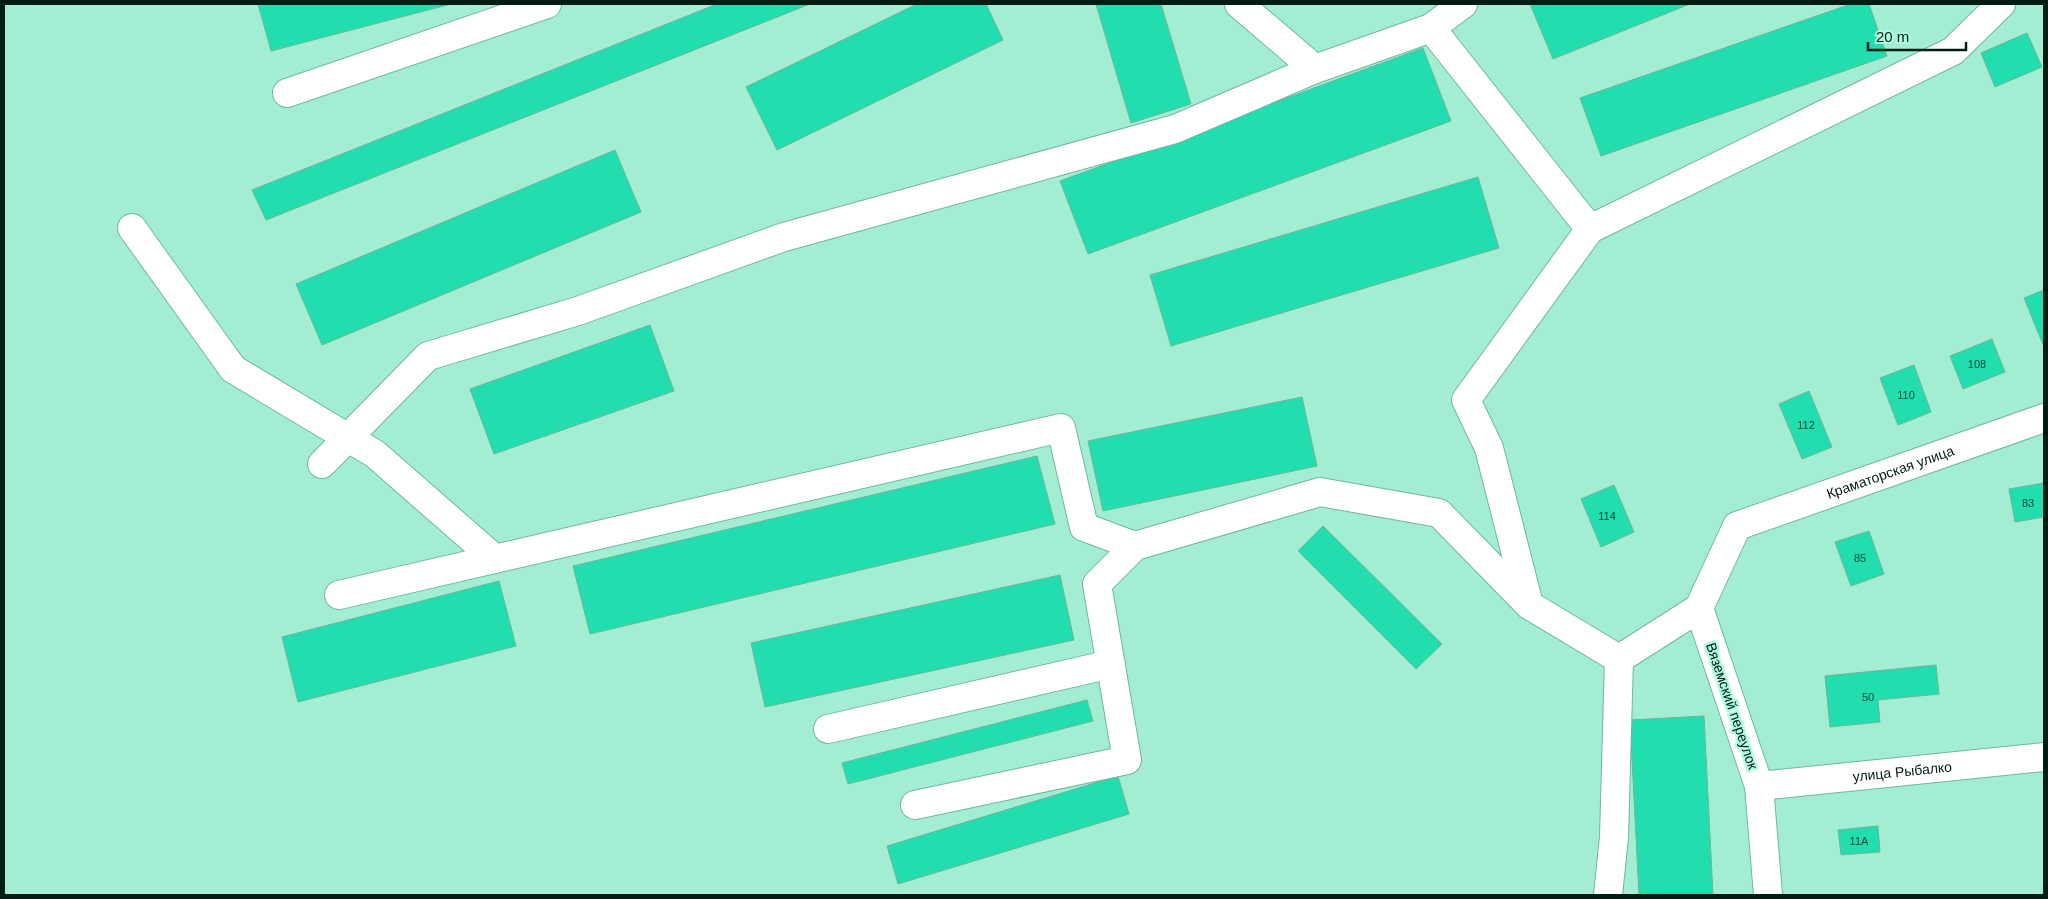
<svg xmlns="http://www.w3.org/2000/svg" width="2048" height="899" font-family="Arial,sans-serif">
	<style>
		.building { fill: #22ddad; stroke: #6cb59b }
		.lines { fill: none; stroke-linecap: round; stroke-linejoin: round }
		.minor-casing { stroke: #6fb89e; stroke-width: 30 }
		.minor { stroke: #fff; stroke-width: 28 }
		.labels { text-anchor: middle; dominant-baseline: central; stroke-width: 5; stroke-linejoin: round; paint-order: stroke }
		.number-label { font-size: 11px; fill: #084d3a }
		.street-label { font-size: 14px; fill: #001d13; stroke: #b0fbdf }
	</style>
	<rect width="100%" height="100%" fill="#a3eed2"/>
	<path class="building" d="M258,4H451L271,51Z
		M717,4H810L266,220L252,190Z
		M917,4H986L1003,40L777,150L746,87Z
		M1096,4H1161L1191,104L1131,123Z
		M1530,4H1690L1553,59Z
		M1851,4H1869L1887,56L1601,156L1580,98Z
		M2027,33L2042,67L1995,87L1981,53Z
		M1423,48L1451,121L1088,254L1060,181Z
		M615,150L641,212L322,345L296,284Z
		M1478,177L1499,248L1171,346L1150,275Z
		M2044,290V347L2024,298Z
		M650,325L674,391L494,454L470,389Z
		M1992,339L2005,372L1963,389L1950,356Z
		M1914,365L1931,412L1898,425L1880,378Z
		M1809,391L1832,447L1802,459L1779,404Z
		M1302,397L1317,466L1103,511L1088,441Z
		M1037,456L1055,524L590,634L573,566Z
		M2044,483V517L2015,522L2009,489Z
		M1614,485L1634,532L1601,547L1581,499Z
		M1323,526L1442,644L1416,669L1298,551Z
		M1869,531L1884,574L1851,586L1835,542Z
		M1060,575L1074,640L765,707L751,643Z
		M499,581L516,646L298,702L282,637Z
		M1936,665L1939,694L1878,700L1880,722L1830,727L1825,676Z
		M1087,700L1093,721L848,784L842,763Z
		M1704,716L1713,895H1639L1630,720Z
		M1118,776L1129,814L898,884L887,846Z
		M1878,826L1880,852L1841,855L1838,830Z"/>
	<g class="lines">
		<g class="minor-casing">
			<g id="minor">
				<path d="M1239,4L1315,69"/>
				<path d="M1431,28L1590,229L1953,51L2001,4"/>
				<path d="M287,93L547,4"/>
				<path d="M132,228L233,369L375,454L495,559"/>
				<path d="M1590,229L1466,400L1489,448L1529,605L1619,659L1699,608"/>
				<path d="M322,464L428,356L578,311L784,237L1175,129L1315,69L1431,28L1463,4"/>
				<path d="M339,595L1061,428L1084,527L1135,546"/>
				<path d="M828,729L1111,664"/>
				<path id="s1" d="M1759,786L2044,757"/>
				<path d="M915,805L1127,760L1097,584L1135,546L1320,492L1439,513L1529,605"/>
				<path d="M1608,895L1614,837L1619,659"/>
				<path id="s2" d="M1768,895L1759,786L1699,608L1737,526L2044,418"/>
			</g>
		</g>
		<use href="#minor" class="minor"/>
	</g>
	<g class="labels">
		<g class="number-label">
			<text x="1977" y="364">108</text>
			<text x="1906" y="395">110</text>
			<text x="1806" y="425">112</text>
			<text x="2028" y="503">83</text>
			<text x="1607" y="516">114</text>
			<text x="1860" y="558">85</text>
			<text x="1868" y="697">50</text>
			<text x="1859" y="841">11А</text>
		</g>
		<g class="street-label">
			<text stroke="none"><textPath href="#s2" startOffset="550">Краматорская улица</textPath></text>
			<text transform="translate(1732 706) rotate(71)">Вяземский переулок</text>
			<text stroke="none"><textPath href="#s1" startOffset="144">улица Рыбалко</textPath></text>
		</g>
	</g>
	<rect width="2048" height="899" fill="none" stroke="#001d13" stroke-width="10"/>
	<path d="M1868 42v8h98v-8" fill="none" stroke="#001d13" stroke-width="2.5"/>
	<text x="1876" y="42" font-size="15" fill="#001d13" stroke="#b0fbdf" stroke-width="4" paint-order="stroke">20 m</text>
</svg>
